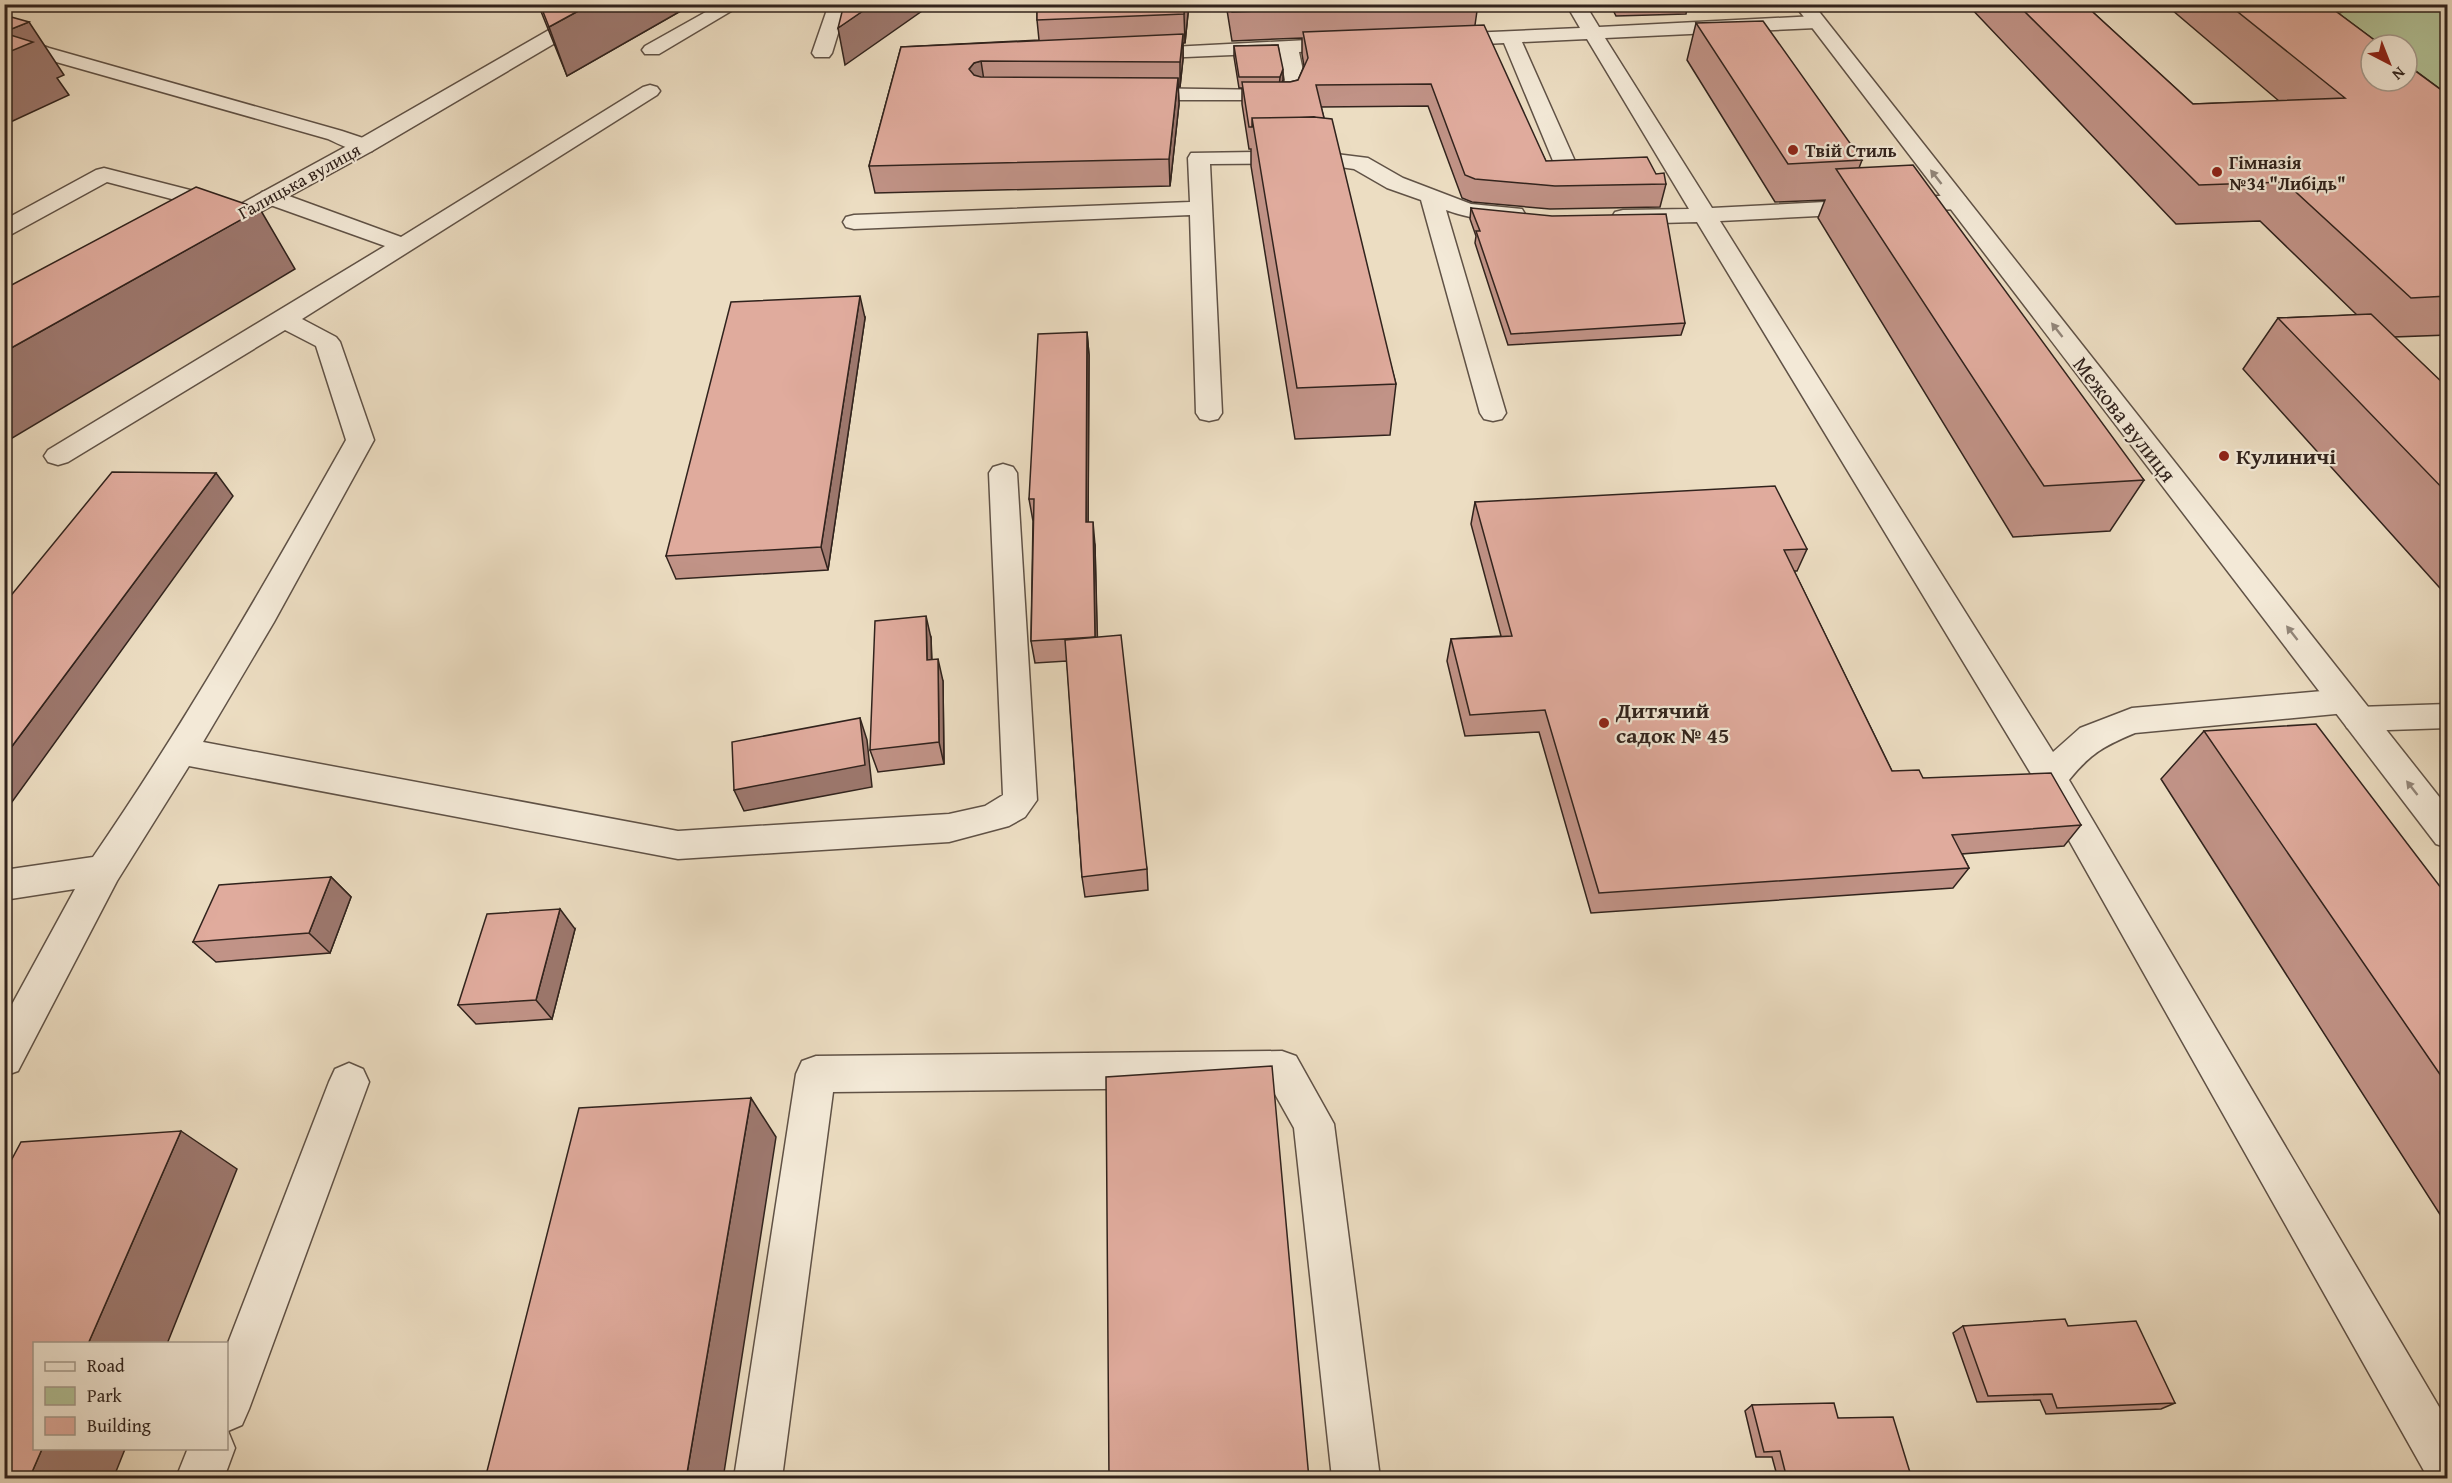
<svg xmlns="http://www.w3.org/2000/svg" width="2452" height="1483" font-family="'Gentium Book Plus',serif">
	<style>
		.green { fill: #b2c297; stroke: #72725a; stroke-width: 1.5 }
		.lines { fill: none; stroke-linecap: round; stroke-linejoin: round }
		.service-casing { stroke: #605246; stroke-width: 3 }
		.minor-casing { stroke: #605246; stroke-width: 3 }
		.service { fill: #f3e9d7; fill-rule: evenodd }
		.minor { fill: #f3e9d7; fill-rule: evenodd }
		.wall { fill: #c19387; stroke: #31231d; stroke-width: 1.5 }
		.shaded-wall { fill: #9d786e; stroke: #31231d; stroke-width: 1.5 }
		.building { fill: #e0ab9d; stroke: #31231d; stroke-width: 1.5 }
		.oneway { fill: #92867a }
		.poi-dot { fill: #8f2418; stroke: #f3e9d7; stroke-width: 2 }
		.labels { text-anchor: middle; dominant-baseline: central; stroke-width: 4.5; stroke-linejoin: round; paint-order: stroke }
		.far-poi-label { font-size: 18px; font-weight: bold; fill: #31231d; stroke: #f3e9d7; text-anchor: start }
		.far-street-label { font-size: 18px; fill: #31231d; stroke: #f3e9d7 }
		.street-label { font-size: 22px; fill: #31231d; stroke: #f3e9d7 }
		.poi-label { font-size: 22px; font-weight: bold; fill: #31231d; stroke: #f3e9d7; text-anchor: start }
	</style>
	<rect width="100%" height="100%" fill="#ecddc2"/>
	<filter id="stains"><feTurbulence type="fractalNoise" baseFrequency=".00333" numOctaves="4"/><feColorMatrix values="0 0 0 0 .2 0 0 0 0 .09 0 0 0 0 .02 0 0 0 .5 -.17"/></filter>
	<radialGradient id="worn" r=".72"><stop offset=".6" stop-color="#630" stop-opacity="0"/><stop offset="1" stop-color="#630" stop-opacity=".3"/></radialGradient>
	<path class="green" d="M2354,5H2447V116L2407,81V45H2371L2336,28L2340,13Z"/>
	<g class="lines">
		<g class="service-casing">
			<path id="service" d="M720,4H743L659,54H645L642,50L645,46Z
				M829,4H847L832,53L829,57H815L812,53Z
				M1566,4H1585L1599,27L1816,16L1823,18L1825,22L1823,26L1816,28L1605,38L1712,208L1957,195L1965,197L1968,202L1965,207L1957,209L1720,221L2053,752L2080,728L2132,708L2345,689L2356,692L2361,701L2358,707L2448,704V728L2359,731L2347,728L2343,719L2346,713L2135,733C2104,746 2091,753 2069,780L2448,1422V1478H2428L2039,787L1697,222L1623,224L1615,222L1612,217L1615,212L1623,210L1689,209L1587,39L1522,42L1578,168L1575,173L1567,174L1559,173L1556,168L1504,43L1446,46L1439,44L1436,40L1439,36L1446,34L1580,28Z
				M4,32L49,48L342,131L372,141L375,146L372,151C357,154 341,145 328,139L35,56L4,45Z
				M1346,38L1353,40L1356,44L1353,48L1299,52L1305,80L1296,100H1134L1127,98L1124,94L1127,90L1134,88L1281,90L1285,80L1280,53L1140,59L1133,57L1130,53L1133,49Z
				M650,85L657,87L660,91L657,95L302,319L336,337L340,342L374,440L274,622L203,742L678,831L949,814L985,806L1003,795L989,473L993,467L1003,464L1013,467L1017,473L1037,800L1025,817L1009,826L949,842L678,859L189,766L117,881L18,1071L4,1076V1019L75,889L4,900V870L93,857C185,723 266,582 346,440L316,346L285,330L68,462L58,465L48,462L44,456L48,450L385,246L262,202L259,197L262,192L270,190L278,192L401,237L643,87Z
				M1312,151L1368,158L1403,178L1471,204L1522,209L1525,214L1522,219C1499,224 1468,218 1446,210L1506,413L1502,419L1493,421L1484,419L1480,413L1421,200L1387,188L1354,169L1312,163L1210,164L1222,413L1218,419L1209,421L1200,419L1196,413L1190,215L854,229L846,227L843,222L846,217L854,215L1190,202L1188,158L1191,153Z
				M104,168L233,201L236,206L233,211L225,213L107,182L12,234L4,236V220L96,170Z
				M1282,1051L1296,1056L1334,1124L1380,1478H1332L1294,1128L1271,1087L833,1092L782,1478H734L796,1074L802,1061L816,1056Z
				M349,1063L363,1069L369,1082L249,1409L242,1425L228,1431L235,1448L224,1478H176L188,1448H226V1348L329,1082L335,1069Z"/>
		</g>
		<g class="minor-casing">
			<path id="minor" d="M1794,4H1813L2448,808V848L2436,844Z
				M589,9L596,11L598,15L596,19L372,151L222,233L214,235L206,233L203,228L206,223L356,141L582,11Z"/>
		</g>
		<use href="#service" class="service"/>
		<use href="#minor" class="minor"/>
	</g>
	<path class="wall" d="M538,4H693L567,76Z
		M1037,4H1189L1185,43H1183V59L1180,87H1178L1179,104L1170,186L875,193L869,166L901,47L1039,40L1037,20Z
		M1226,4H1478L1475,25L1546,161L1656,174L1666,184L1660,207L1550,209L1472,202L1462,198L1428,106L1321,107L1396,384L1390,435L1295,439L1251,166V149H1249L1242,104V88H1239L1234,57V46L1278,45L1283,80L1282,82H1290L1298,80L1304,66L1302,54V38L1232,41Z
		M1610,4H1688L1686,14L1616,16Z
		M1967,4H2084L2193,104L2279,101L2165,4H2326L2448,95V335L2394,337L2448,388V597L2243,369L2278,318L2357,315L2260,221L2176,224Z
		M1696,23L1862,160L1859,168L2144,480L2110,531L2013,537L1818,218L1825,200L1775,202L1687,60Z
		M1471,208L1685,323L1681,335L1508,345L1475,243L1476,236L1470,219Z
		M865,318L828,570L676,579L666,556Z
		M1087,332L1089,355L1088,522L1095,545L1097,637L1147,869L1148,890L1085,897L1082,877L1067,661L1035,663L1031,641L1033,521L1029,499Z
		M1475,502L1807,549L1797,571H1794L1892,771L1923,778L2081,825L2064,846L1962,854L1969,868L1953,888L1591,913L1539,732L1465,736L1447,661L1451,639L1501,636L1471,524Z
		M931,638L932,660L943,681L944,764L878,772L870,750Z
		M2204,731L2448,897V1227L2161,779Z
		M331,877L351,897L330,953L216,962L193,942Z
		M575,929L552,1019L476,1024L458,1005Z
		M1963,1326H2068L2175,1403L2161,1409L2046,1414L2040,1400L1977,1402L1953,1333Z
		M1752,1405L1838,1418L1912,1479H1778L1772,1457H1756L1745,1411Z"/>
	<path class="shaded-wall" d="M591,4H693L567,76L549,27Z
		M873,4H932L845,65L838,28Z
		M1185,4H1189L1185,43L1184,14Z
		M29,22L64,75L57,78L69,95L4,125V32Z
		M1183,34V59L1180,87V62Z
		M981,61L985,87L977,89L969,69L974,63Z
		M1283,69V80L1279,88L1280,77Z
		M1178,78L1179,104L1170,186L1169,159Z
		M260,209L295,269L4,443V352Z
		M860,296L865,318L828,570L821,547Z
		M1087,332L1089,355L1088,545L1086,522Z
		M216,473L233,496L4,813V757Z
		M1093,522L1095,545L1098,659L1095,637Z
		M926,616L931,638L932,683L927,660Z
		M938,659L943,681L944,764L939,742Z
		M860,718L867,740L872,787L744,811L734,790Z
		M331,877L351,897L330,953L309,933Z
		M560,909L575,929L552,1019L536,1000Z
		M751,1098L776,1137L723,1479H686Z
		M181,1131L237,1169L167,1344H88Z
		M42,1449H125L113,1479H29Z"/>
	<path class="building" d="M540,4H591L549,27Z
		M844,4H873L838,28Z
		M1037,4H1185L1184,14L1037,20Z
		M1231,4H1431L1232,12Z
		M2017,4H2084L2193,104L2345,98L2228,4H2326L2381,45H2371V81H2407V65L2448,95V296L2411,298L2285,182L2199,185Z
		M4,15L29,22L4,32Z
		M1763,21L1862,160L1788,164L1696,23Z
		M1484,25L1546,161L1647,157L1656,174L1664,173L1666,184L1555,186L1475,179L1465,175L1431,84L1316,85L1324,118L1314,117L1252,118V127H1249L1242,82H1290L1298,80L1308,58L1303,32Z
		M4,33L33,42L4,54Z
		M1183,34L1180,62L981,61L974,63L969,69L974,75L981,77L1178,78L1169,159L869,166L901,47Z
		M1278,45L1283,69L1280,77H1239L1234,46Z
		M1314,117L1332,119L1396,384L1297,388L1252,118Z
		M1913,165L2144,480L2044,486L1836,169Z
		M196,187L260,209L4,352V289Z
		M1471,208L1552,216L1666,214L1685,323L1511,334L1476,231H1480Z
		M860,296L821,547L666,556L731,302Z
		M2371,314L2448,388V494L2278,318Z
		M1087,332L1086,522H1093L1095,637L1031,641L1034,499H1029L1038,334Z
		M112,472L216,473L4,757V604Z
		M1775,486L1807,549L1784,550L1892,771L1919,770L1923,778L2051,773L2081,825L1952,835L1969,868L1599,893L1545,710L1470,715L1451,639L1512,636L1475,502Z
		M926,616L927,660L938,659L939,742L870,750L875,621Z
		M1121,635L1147,869L1082,877L1065,640Z
		M860,718L865,765L734,790L732,742Z
		M2316,724L2448,897V1086L2204,731Z
		M331,877L309,933L193,942L219,885Z
		M560,909L536,1000L458,1005L487,914Z
		M1272,1066L1309,1479H1109L1106,1077Z
		M751,1098L686,1479H485L579,1108Z
		M181,1131L88,1344H34V1449H42L29,1479H4V1174L21,1142Z
		M2065,1319L2068,1326L2136,1321L2175,1403L2057,1408L2052,1394L1988,1396L1963,1326Z
		M1834,1403L1838,1418L1893,1417L1912,1479H1787L1780,1451L1764,1452L1752,1405Z"/>
	<defs><path id="oneway-solid" d="M-6-.8H1V-3.2L6.5 0L1 3.2V.8H-6Z" transform="scale(1.5)"/></defs>
	<g class="oneway">
		<use href="#oneway-solid" transform="translate(1936 177) rotate(-128)"/>
		<use href="#oneway-solid" transform="translate(2057 330) rotate(-128)"/>
		<use href="#oneway-solid" transform="translate(2292 633) rotate(-128)"/>
		<use href="#oneway-solid" transform="translate(2412 788) rotate(-128)"/>
	</g>
	<g class="poi-dot">
		<circle cx="1793" cy="150" r="6"/>
		<circle cx="2217" cy="172" r="6"/>
		<circle cx="2224" cy="456" r="6"/>
		<circle cx="1604" cy="723" r="6"/>
	</g>
	<g class="labels">
		<g class="far-poi-label">
			<text x="1805" y="150">Твій Стиль</text>
			<text x="2229" y="162">Гімназія<tspan x="2229" dy="21">№34 "Либідь"</tspan></text>
		</g>
		<g class="far-street-label">
			<text transform="translate(299 181) rotate(-29)">Галицька вулиця</text>
		</g>
		<g class="street-label">
			<text transform="translate(2125 419) rotate(52)">Межова вулиця</text>
		</g>
		<g class="poi-label">
			<text x="2236" y="456">Кулиничі</text>
			<text x="1616" y="710">Дитячий<tspan x="1616" dy="25">садок № 45</tspan></text>
		</g>
	</g>
	<rect width="2452" height="1483" fill="none" stroke="#ecddc2" stroke-width="24"/>
	<rect x="6" y="6" width="2440" height="1471" fill="none" stroke="#31231d" stroke-width="3"/>
	<rect x="12" y="12" width="2428" height="1459" fill="none" stroke="#31231d" stroke-width="1.5"/>
	<rect x="33" y="1342" width="195" height="108" fill="#f3e9d7" stroke="#a59a8d" stroke-width="1.5"/>
	<rect x="45" y="1362" width="30" height="9" fill="#f3e9d7" stroke="#a59a8d" stroke-width="1.5"/>
	<text x="87" y="1372" font-size="18" fill="#31231d">Road</text>
	<rect x="45" y="1387" width="30" height="18" fill="#b2c297" stroke="#a59a8d" stroke-width="1.5"/>
	<text x="87" y="1402" font-size="18" fill="#31231d">Park</text>
	<rect x="45" y="1417" width="30" height="18" fill="#e0ab9d" stroke="#a59a8d" stroke-width="1.5"/>
	<text x="87" y="1432" font-size="18" fill="#31231d">Building</text>
	<g transform="translate(2389 63) rotate(138)"><circle r="28" fill="#f3e9d7" stroke="#a59a8d" stroke-width="1.5"/>
	<path d="M0-4.5L10 22L0 15L-10 22Z" fill="#8f2418"/>
	<text y="-9" font-size="16" font-weight="bold" text-anchor="middle" fill="#31231d">N</text>
	</g>
	<rect width="100%" height="100%" filter="url(#stains)"/>
	<rect width="100%" height="100%" fill="url(#worn)"/>
</svg>
